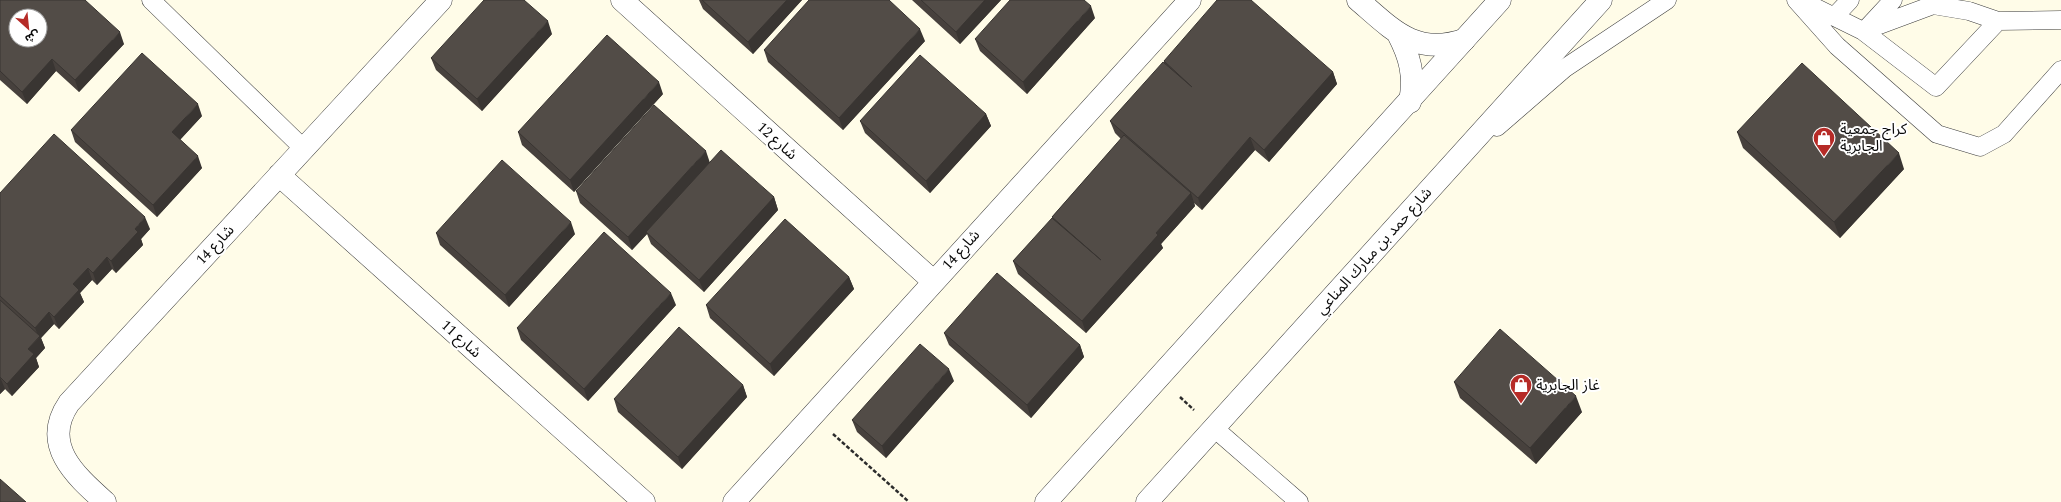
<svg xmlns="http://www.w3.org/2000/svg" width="2061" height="502" font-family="Spectral,'Noto Sans Arabic',serif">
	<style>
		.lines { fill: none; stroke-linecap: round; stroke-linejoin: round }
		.service-casing { stroke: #3d3d3d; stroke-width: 19 }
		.minor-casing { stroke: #3d3d3d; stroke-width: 23 }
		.tertiary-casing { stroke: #3d3d3d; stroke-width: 23 }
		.path { stroke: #2c2c2c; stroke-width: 2.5; stroke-dasharray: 4 2; stroke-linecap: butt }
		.service { stroke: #fff; stroke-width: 18 }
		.minor { stroke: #fff; stroke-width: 22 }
		.tertiary { stroke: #fff; stroke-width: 22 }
		.wall { fill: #47413d }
		.shaded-wall { fill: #393532 }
		.building { fill: #524c47; stroke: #393532; fill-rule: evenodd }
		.labels { text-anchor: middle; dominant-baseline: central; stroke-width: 4; stroke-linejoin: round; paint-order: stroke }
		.poi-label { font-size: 15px; fill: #0a0a0a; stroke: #fff; text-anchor: start }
		.street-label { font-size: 15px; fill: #0a0a0a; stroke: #fff }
	</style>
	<rect width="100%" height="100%" fill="#fffce8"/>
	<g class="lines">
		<g class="service-casing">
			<path id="service" d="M151,0L304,149
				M1796,0L1837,46L1937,134L1980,147L2004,134L2061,70
				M1802,1L1863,31L1936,87L1998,21L2061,20
				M1834,17L1850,0
				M1867,28L1893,0
				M1863,31L1933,5L1969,11L1998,21
				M1497,127L1565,68L1667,0
				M1214,428L1299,502"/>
		</g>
		<g class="minor-casing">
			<path id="minor" d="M622,0L933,281
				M1358,0C1393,30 1415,56 1464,40
				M1398,34C1410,57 1415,75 1410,102
				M279,175L644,502
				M105,502C76,476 40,445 69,403L441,0
				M734,502L1190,0"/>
		</g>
		<g class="tertiary-casing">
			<path id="tertiary" d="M1046,502L1500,0
				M1147,502L1601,0"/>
		</g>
		<path class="path" d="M1180,397L1194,410
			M833,434L909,502"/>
		<use href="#service" class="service"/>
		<use href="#minor" class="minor"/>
		<use href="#tertiary" class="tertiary"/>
	</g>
	<path class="wall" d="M0,0L124,44L79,92L56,71L27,104L0,80Z
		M699,0H802L753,54L703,9Z
		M912,0H1001L960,44Z
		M1095,18L1027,94L980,51L975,39Z
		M552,34L482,111L436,70L431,58Z
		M925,41L843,130L768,62L764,50Z
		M1164,61L1333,72L1337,84L1269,162L1255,150L1202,210L1194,203L1195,206L1161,244L1163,248L1086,333L1018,274L1013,261L1053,219L1052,217L1121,139L1115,133L1110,121L1164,63Z
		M663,94L574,192L522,145L518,132Z
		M986,114L991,126L930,193L865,133L860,121Z
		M202,116L180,140L202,168L157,217L75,142L71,130Z
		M1737,132L1904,169L1840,238L1743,148Z
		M710,162L774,197L778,210L704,292L651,244L647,234L632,250L580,203L576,191Z
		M0,193L150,229L141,239L143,245L116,273L112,269L97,285L92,280L80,293L84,302L59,329L54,324L41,338L45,348L36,358L39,367L12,396L5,389L0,394Z
		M436,233L575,234L509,307L440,245Z
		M849,277L854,289L774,376L710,318L706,305Z
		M676,305L588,401L521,340L517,328Z
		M944,333L1080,345L1084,357L1031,418L949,345Z
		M954,381L886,458L857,432L852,420Z
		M1454,382L1582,412L1536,464L1460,398Z
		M743,385L747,397L682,469L618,412L614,399Z"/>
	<path class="shaded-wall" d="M787,0H802L753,54L748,42Z
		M985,0H1001L960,44L956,32Z
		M1091,6L1095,18L1027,94L1023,82Z
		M548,21L552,34L482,111L477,99Z
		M920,29L925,41L843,130L839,118Z
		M120,32L124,44L79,92L75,80Z
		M52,59L56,71L27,104L22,92Z
		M1333,72L1337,84L1269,162L1264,150Z
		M659,82L663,94L574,192L570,180Z
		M198,104L202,116L176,144L172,132Z
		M986,114L991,126L930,193L926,181Z
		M1250,137L1255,150L1202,210L1198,198Z
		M706,151L710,163L646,232L647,234L632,250L628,237Z
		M1899,153L1904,169L1840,238L1834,222Z
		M198,156L202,168L157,217L153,205Z
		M1191,193L1195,206L1161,244L1163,248L1086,333L1082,321L1156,233Z
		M774,197L778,210L704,292L699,280Z
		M145,217L150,229L141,239L143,245L116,273L111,261L135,229Z
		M571,222L575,234L509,307L505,295Z
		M107,257L112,269L97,285L93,273Z
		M88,268L92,280L80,293L84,302L59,329L54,317L73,284Z
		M849,277L854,289L774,376L770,364Z
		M671,293L676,305L588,401L584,389Z
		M49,312L54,324L41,338L45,348L36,358L39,367L12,396L7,384L28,349L39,338L35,328Z
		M1080,345L1084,357L1031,418L1027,405Z
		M949,369L954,381L886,458L882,446Z
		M0,377L5,389L0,394Z
		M743,385L747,397L682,469L678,457Z
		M1576,396L1582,412L1536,464L1530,448Z"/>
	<path class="building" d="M0,0H85L120,32L75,80L52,59L22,92L0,71ZM16,16H40V40H16Z
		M484,0H524L548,21L477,99L431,58Z
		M702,0H787L748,42Z
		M809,0H889L920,29L839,118L764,50Z
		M921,0H985L956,32Z
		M1010,0H1084L1091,6L1023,82L975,39Z
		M1217,0H1251L1333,72L1264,150L1250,137L1198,198L1110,121L1163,62L1192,87L1164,61Z
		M607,35L659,82L570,180L518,132Z
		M142,53L198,104L172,132L198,156L153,205L71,130Z
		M920,55L986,114L926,181L860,121Z
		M1802,63L1899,153L1834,222L1737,132Z
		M654,105L706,151L628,237L576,191Z
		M54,134L145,217L135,229L138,232L111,261L107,257L93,273L88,268L73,284L79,290L54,317L49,312L35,328L0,296V193Z
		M1124,135L1191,193L1156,233L1158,235L1082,321L1013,261L1052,218L1101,260L1052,217Z
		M721,150L774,197L699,280L646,232Z
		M502,160L571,222L505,295L436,233Z
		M785,219L849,277L770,364L706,305Z
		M604,232L671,293L584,389L517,328Z
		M997,273L1080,345L1027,405L944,333Z
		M0,300L40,336L28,349L34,354L7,384L0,377Z
		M679,327L743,385L678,457L614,399Z
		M1500,329L1576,396L1530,448L1454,382Z
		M920,344L949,369L882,446L852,420Z
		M0,479L26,502H0Z"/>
	<defs>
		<g id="shop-pin" transform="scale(1.15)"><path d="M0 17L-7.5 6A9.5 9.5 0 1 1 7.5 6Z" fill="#b62b27" stroke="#fff"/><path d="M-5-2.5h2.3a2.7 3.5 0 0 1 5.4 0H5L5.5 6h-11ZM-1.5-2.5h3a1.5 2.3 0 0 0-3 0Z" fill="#fff"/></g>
	</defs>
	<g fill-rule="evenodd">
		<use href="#shop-pin" x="1824" y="138"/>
		<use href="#shop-pin" x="1521" y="385"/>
	</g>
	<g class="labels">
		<g class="poi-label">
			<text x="1840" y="129">كراج جمعية<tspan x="1840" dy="17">الجابرية</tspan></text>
			<text x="1536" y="385">غاز الجابرية</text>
		</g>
		<g class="street-label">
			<text transform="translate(777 141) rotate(42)">شارع 12</text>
			<text transform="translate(215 245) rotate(-47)">شارع 14</text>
			<text transform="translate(961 250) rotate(-48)">شارع 14</text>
			<text transform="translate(1374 251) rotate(-48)">شارع حمد بن مبارك المناعي</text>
			<text transform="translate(461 339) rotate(42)">شارع 11</text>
		</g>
	</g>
	<g transform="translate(28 28) rotate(153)"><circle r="19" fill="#ffffff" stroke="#9d9d9d"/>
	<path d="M0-3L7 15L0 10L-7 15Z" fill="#b62b27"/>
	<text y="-6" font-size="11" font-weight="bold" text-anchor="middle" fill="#0a0a0a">ش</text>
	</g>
</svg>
